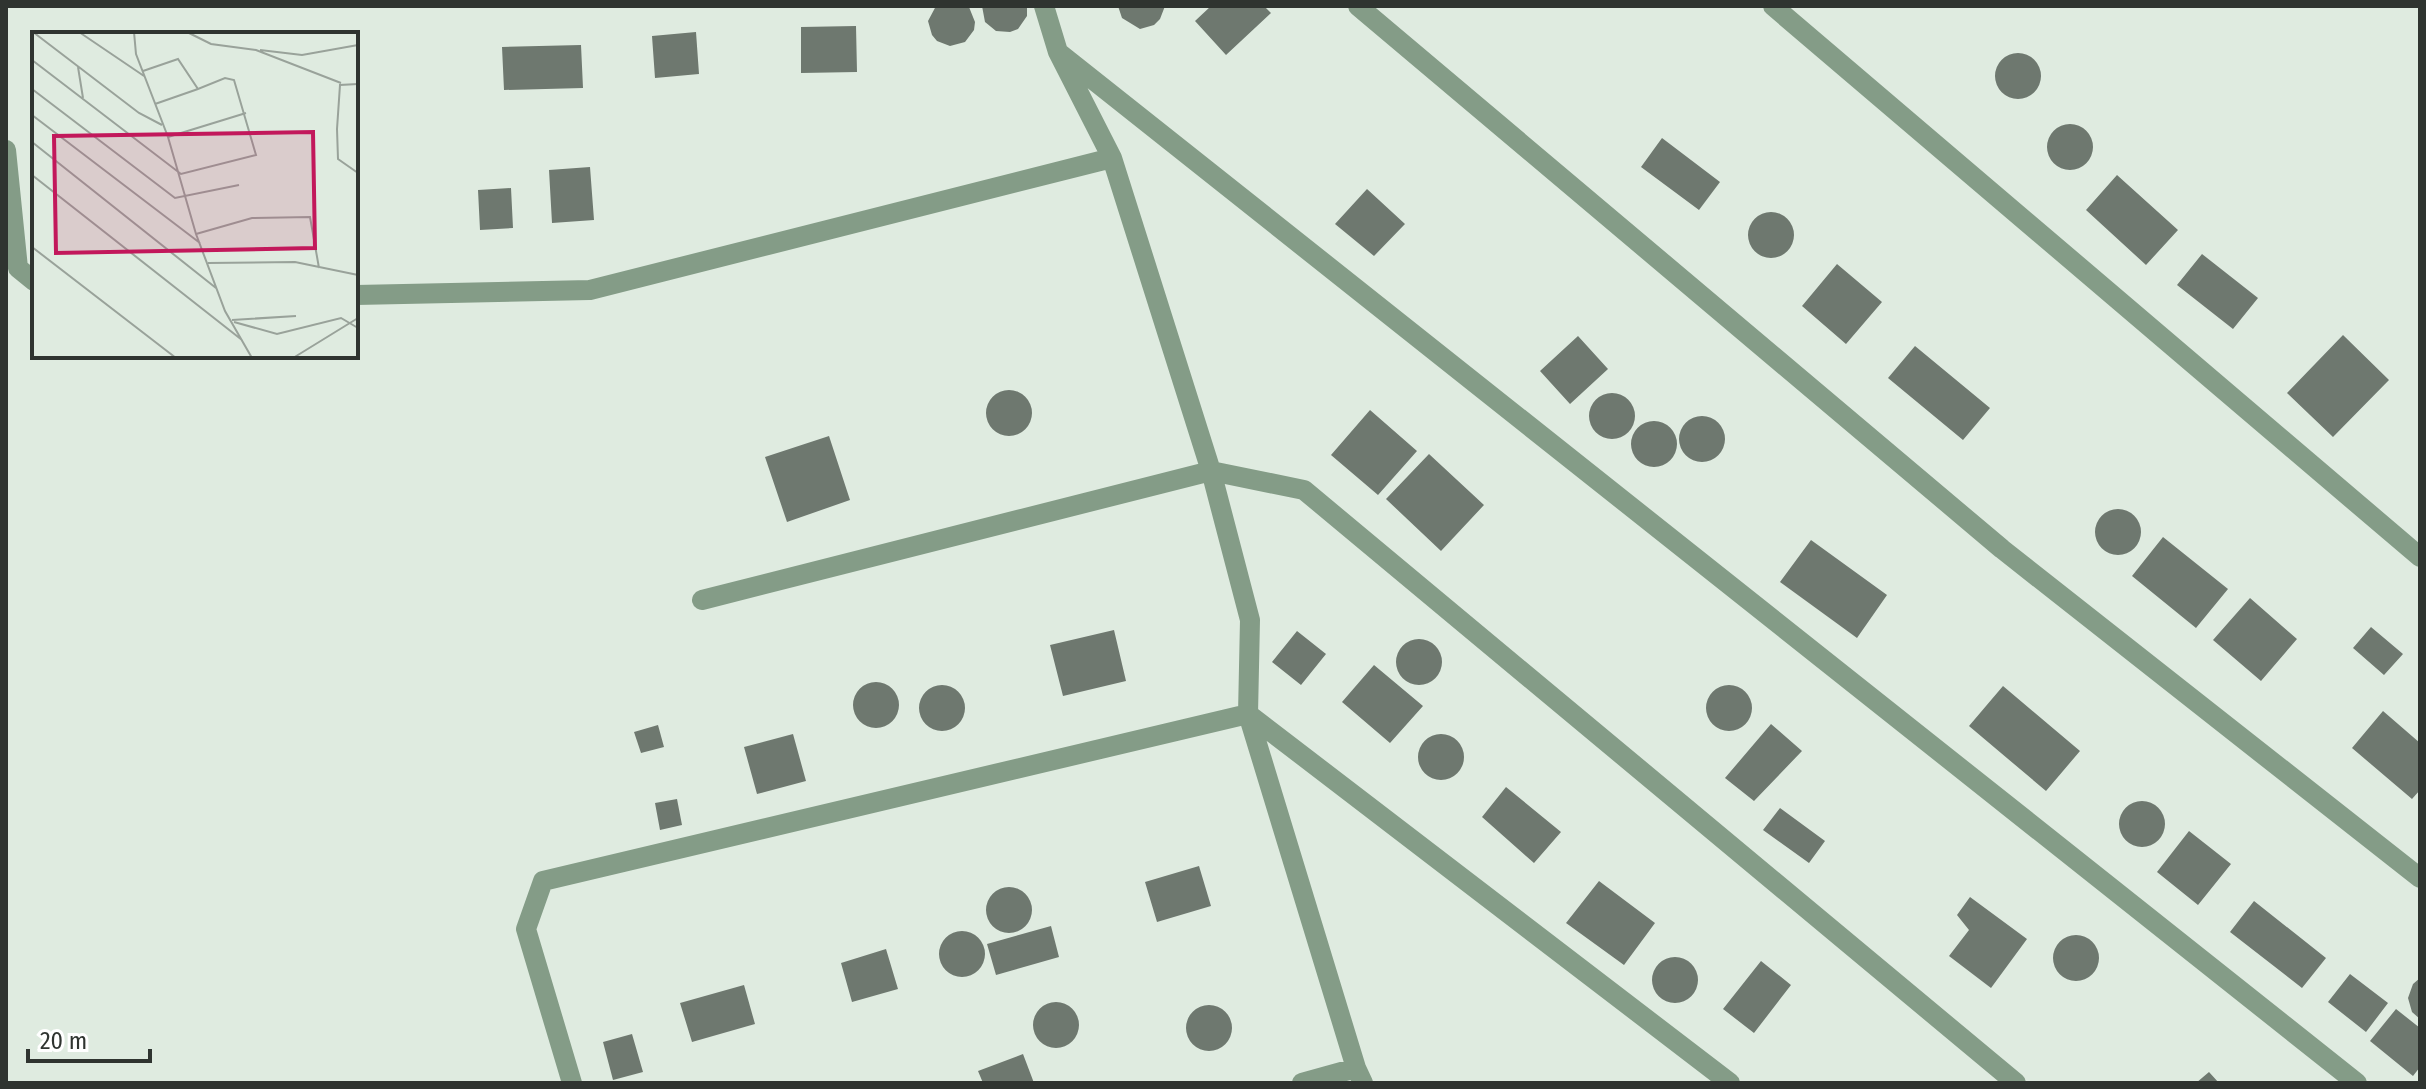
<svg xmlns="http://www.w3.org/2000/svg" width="2426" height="1089" font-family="'Fira Sans Condensed',sans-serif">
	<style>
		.building { fill: #6e786f }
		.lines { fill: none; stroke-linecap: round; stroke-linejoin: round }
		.street { stroke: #849c87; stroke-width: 20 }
		.inset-road { fill: none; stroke: #99a29a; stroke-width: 2 }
		.view { fill: #c2185b; fill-opacity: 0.15; stroke: #c2185b; stroke-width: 4 }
		.inset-edge { fill: none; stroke: #2f3430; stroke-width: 4 }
	</style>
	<rect width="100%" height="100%" fill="#dfebe0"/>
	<path class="building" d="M936,6L969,7L975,22L974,30L965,42L950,46L937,41L932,35L928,21Z
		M982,6H1027V16L1018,29L1010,32L996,31L985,22Z
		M1118,6H1165L1160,19L1154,25L1140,29L1122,18Z
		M1211,6H1264L1271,13L1226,55L1195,21Z
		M856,26L857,72L801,73V27Z
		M696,32L699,74L655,78L652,36Z
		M581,45L583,88L504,90L502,47Z
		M1995 76a23 23 0 1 1 46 0a23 23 0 1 1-46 0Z
		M2047 147a23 23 0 1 1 46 0a23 23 0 1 1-46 0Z
		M1662,138L1720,182L1699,210L1641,167Z
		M590,167L594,220L552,223L549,170Z
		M2117,175L2178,230L2146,265L2086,210Z
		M511,188L513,228L480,230L478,190Z
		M1367,189L1405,224L1374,256L1335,224Z
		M1748 235a23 23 0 1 1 46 0a23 23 0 1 1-46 0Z
		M2202,254L2258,298L2233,329L2177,285Z
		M1837,264L1882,302L1846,344L1802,306Z
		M2343,335L2389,380L2333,437L2287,393Z
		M1578,336L1608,369L1570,404L1540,371Z
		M1915,346L1990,408L1963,440L1888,378Z
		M986 413a23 23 0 1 1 46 0a23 23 0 1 1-46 0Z
		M1589 416a23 23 0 1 1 46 0a23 23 0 1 1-46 0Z
		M1370,410L1417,451L1378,495L1331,455Z
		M1679 439a23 23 0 1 1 46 0a23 23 0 1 1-46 0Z
		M1631 444a23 23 0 1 1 46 0a23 23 0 1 1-46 0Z
		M829,436L850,500L787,522L765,457Z
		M1429,454L1484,505L1441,551L1386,499Z
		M2095 532a23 23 0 1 1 46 0a23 23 0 1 1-46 0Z
		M2163,537L2228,589L2196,628L2132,576Z
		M1811,540L1887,595L1857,638L1780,582Z
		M2250,598L2297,639L2261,681L2213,640Z
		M2371,627L2403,654L2384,675L2353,648Z
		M1114,630L1126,681L1063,696L1050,645Z
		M1297,631L1326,654L1301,685L1272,662Z
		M1396 662a23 23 0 1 1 46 0a23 23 0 1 1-46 0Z
		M1374,665L1423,706L1390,743L1342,702Z
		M853 705a23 23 0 1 1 46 0a23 23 0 1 1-46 0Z
		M919 708a23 23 0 1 1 46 0a23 23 0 1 1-46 0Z
		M1706 708a23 23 0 1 1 46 0a23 23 0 1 1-46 0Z
		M2003,686L2080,751L2046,791L1969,726Z
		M2383,711L2420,743V790L2412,799L2352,748Z
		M1771,724L1802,751L1754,801L1725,778Z
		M658,725L664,747L641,753L634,732Z
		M1418 757a23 23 0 1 1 46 0a23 23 0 1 1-46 0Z
		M793,734L806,781L757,794L744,747Z
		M1506,787L1561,832L1534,863L1482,817Z
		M677,799L682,825L660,830L655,803Z
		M2119 824a23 23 0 1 1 46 0a23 23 0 1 1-46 0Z
		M1780,808L1825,841L1809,863L1763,830Z
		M2189,831L2231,864L2198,905L2157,872Z
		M1199,866L1211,906L1157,922L1145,882Z
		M1599,881L1655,923L1624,965L1566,923Z
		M986 910a23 23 0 1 1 46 0a23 23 0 1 1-46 0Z
		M1970,897L2027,939L1991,988L1949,956L1969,930L1957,915Z
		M2254,901L2326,958L2302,988L2230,932Z
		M1051,926L1059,957L996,975L987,944Z
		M939 954a23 23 0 1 1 46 0a23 23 0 1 1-46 0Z
		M2053 958a23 23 0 1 1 46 0a23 23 0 1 1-46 0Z
		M886,949L898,989L852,1002L841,963Z
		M1652 980a23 23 0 1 1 46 0a23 23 0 1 1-46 0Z
		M1761,961L1791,985L1754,1033L1723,1009Z
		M2350,974L2388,1003L2366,1032L2328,1002Z
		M2420,978V1019L2412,1012L2408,998L2413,984Z
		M744,985L755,1024L692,1042L680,1003Z
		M1033 1025a23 23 0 1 1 46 0a23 23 0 1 1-46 0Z
		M1186 1028a23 23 0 1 1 46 0a23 23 0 1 1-46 0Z
		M2396,1009L2420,1028V1067L2413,1076L2370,1041Z
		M632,1034L643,1072L613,1080L603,1042Z
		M1023,1054L1034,1083H983L978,1071Z
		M2209,1072L2219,1083H2196Z"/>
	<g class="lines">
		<path class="street" d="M1044,6L1058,52L1112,158L1211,471L1250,620L1248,714L1356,1068L1363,1083
			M1358,6L2002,549L2420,878
			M1773,6L2420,557
			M1058,52L2357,1083
			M6,150L18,268L34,281
			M356,295L590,290L1112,158
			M702,600L1211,471L1304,490L2016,1083
			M572,1083L526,929L543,881L1248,714L1730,1083
			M1302,1083L1356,1068"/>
	</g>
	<g transform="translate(32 32)">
		<rect width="326" height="326" fill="#dfebe0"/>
		<path class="inset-road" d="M1,0L107,81L130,93M47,0L112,44M102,0L104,22L136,105L164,202L193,279L220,326M155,0L179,12L224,18L309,51M228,18L270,23L326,13M0,28L149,142L224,123L202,48L193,46L166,57L146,27L111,39M46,35L51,66M326,52L308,53L305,97L306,127L326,141M0,57L143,166L207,153M123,72L166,57M0,83L168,211M136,105L214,81M0,110L184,256M0,143L210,308M164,202L220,186L278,185L287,236M0,215L144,326M176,231L263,230L326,243M200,288L264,284M202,290L245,302L309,286L326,296M261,326L326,286"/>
		<path class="view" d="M281,100L283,216L24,221L22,104Z"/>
		<rect width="326" height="326" class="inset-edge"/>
	</g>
	<rect width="2426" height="1089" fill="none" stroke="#2f3430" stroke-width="16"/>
	<path d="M28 1049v12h122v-12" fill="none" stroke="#2f3430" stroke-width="4"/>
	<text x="40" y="1049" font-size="24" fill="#2f3430" stroke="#ffffff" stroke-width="6" paint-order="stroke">20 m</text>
</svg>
